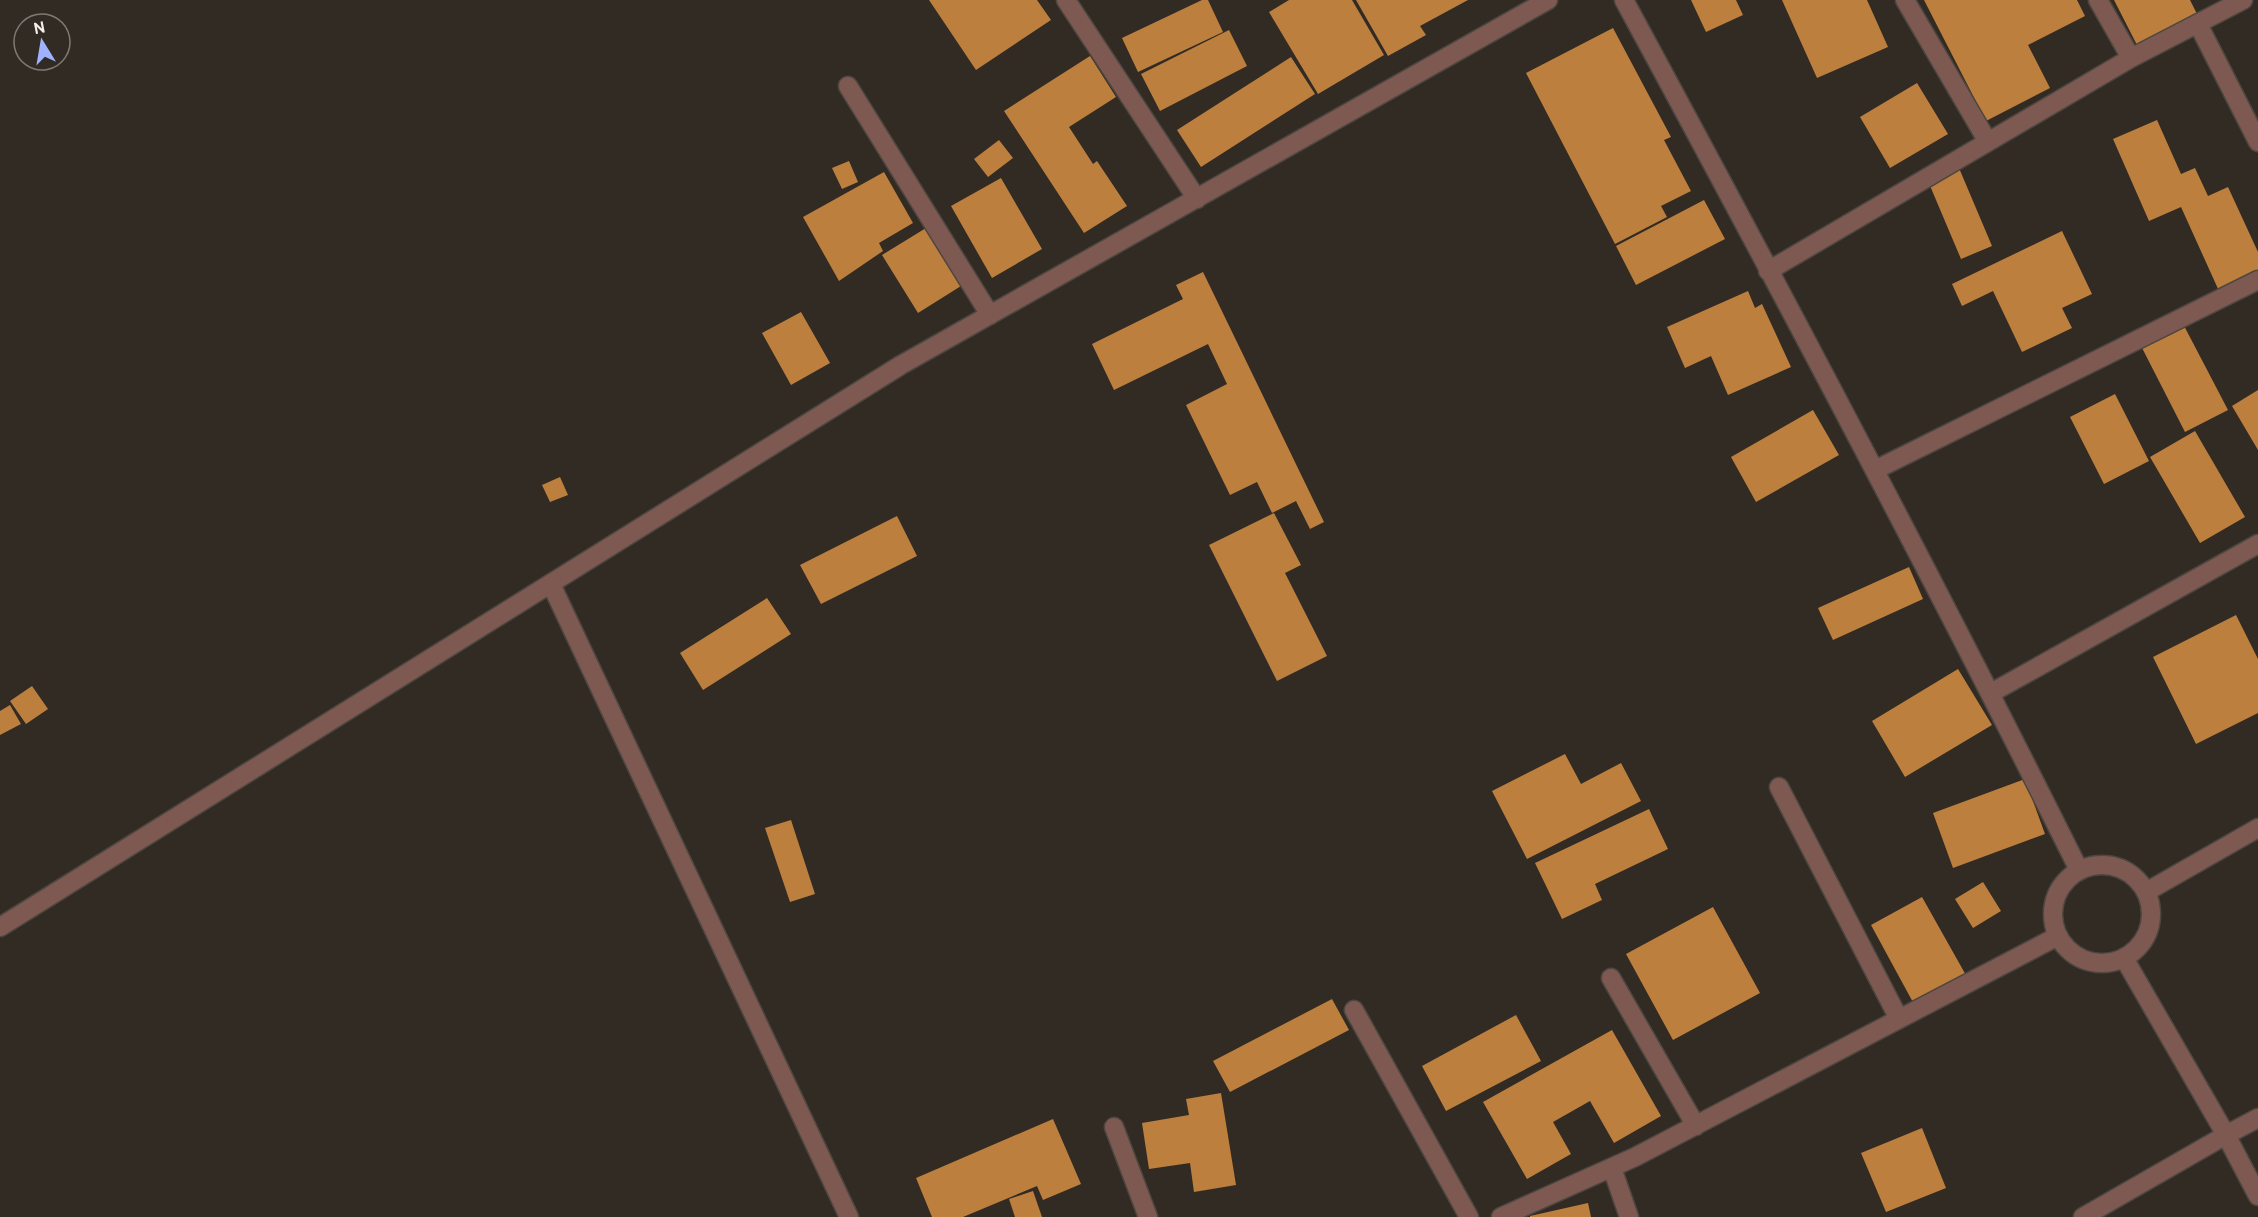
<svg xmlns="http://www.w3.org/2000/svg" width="2258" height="1217" font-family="Overpass,sans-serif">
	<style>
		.building { fill: #bd7f3e }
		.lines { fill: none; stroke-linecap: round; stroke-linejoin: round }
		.minor-casing { stroke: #4d4740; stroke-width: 21 }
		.minor { stroke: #7e5952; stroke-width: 18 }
	</style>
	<rect width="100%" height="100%" fill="#322b24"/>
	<path class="building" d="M929,0H1037L1051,20L976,70Z
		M1202,0H1208L1223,32L1138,72L1122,38Z
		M1289,0H1352L1384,55L1318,94L1269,12Z
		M1356,0H1468L1420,26L1426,35L1388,56Z
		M1691,0H1736L1743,15L1706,32Z
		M1782,0H1867L1888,47L1817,78Z
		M1924,0H2077L2085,16L2028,45L2050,88L1986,121Z
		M2114,0H2190L2198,16L2138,47Z
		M1613,28L1671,137L1664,140L1691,191L1661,206L1667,217L1615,244L1526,73Z
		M1229,30L1247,66L1160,111L1141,74Z
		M1090,56L1116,97L1069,127L1093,164L1097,161L1127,206L1084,233L1004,111Z
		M1291,57L1315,94L1201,167L1177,130Z
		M1917,83L1948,134L1890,168L1860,117Z
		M2157,120L2181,174L2195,168L2208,196L2228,187L2258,252V273L2219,291L2181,207L2149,221L2113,139Z
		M999,140L1013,158L988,177L974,159Z
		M849,161L858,182L842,189L832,168Z
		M1959,168L1992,246L1961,259L1928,181Z
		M884,172L913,223L879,243L883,251L839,281L803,217Z
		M1001,178L1042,249L992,278L951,206Z
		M1704,200L1725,239L1636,285L1616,246Z
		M926,228L961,286L918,313L882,255Z
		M2062,231L2092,294L2062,308L2072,328L2022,352L1993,291L1962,306L1952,284Z
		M1203,272L1324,522L1310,529L1296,501L1272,513L1257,482L1230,495L1186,405L1227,384L1208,344L1114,390L1092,344L1183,299L1176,285Z
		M1748,291L1755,308L1762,304L1791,367L1728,395L1711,356L1685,368L1667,327Z
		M801,312L830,363L791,385L762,333Z
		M2181,320L2228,410L2185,432L2139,342Z
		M2258,390V450L2232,406Z
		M2115,394L2149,461L2104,484L2070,417Z
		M1813,410L1839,455L1756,502L1731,457Z
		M2195,431L2245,517L2200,543L2150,457Z
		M560,477L568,495L550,502L542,485Z
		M1274,513L1301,565L1285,573L1327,656L1277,681L1209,545Z
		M897,516L917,556L821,604L800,565Z
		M1909,567L1923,599L1833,640L1818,608Z
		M767,598L791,634L703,690L680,653Z
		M2236,615L2258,659V713L2196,744L2153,657Z
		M1958,669L1992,725L1905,777L1872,721Z
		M32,686L48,709L26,724L10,701Z
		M10,705L21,724L0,735V711Z
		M1565,754L1581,784L1621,763L1641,801L1527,859L1492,791Z
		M2025,779L2045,834L1953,868L1933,813Z
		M1649,809L1668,849L1595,884L1602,900L1562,919L1535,863Z
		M791,820L815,894L790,902L765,828Z
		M1983,882L2001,911L1973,928L1955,899Z
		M1922,897L1967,977L1915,1006L1871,925Z
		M1713,907L1760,993L1673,1040L1626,954Z
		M1332,999L1349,1030L1230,1092L1213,1061Z
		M1516,1015L1541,1061L1446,1111L1422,1066Z
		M1612,1030L1661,1116L1614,1143L1590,1101L1553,1122L1571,1154L1527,1179L1483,1102Z
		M1221,1093L1236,1185L1194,1192L1190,1163L1149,1169L1142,1123L1189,1115L1186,1099Z
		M1053,1119L1081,1184L1043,1200L1037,1186L963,1217H932L916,1178Z
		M1922,1128L1946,1188L1886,1212L1861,1153Z
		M1033,1191L1042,1217H1015L1009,1199Z
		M1588,1203L1591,1217H1530V1216Z"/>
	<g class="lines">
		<g class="minor-casing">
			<path id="minor" d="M1066,0L1197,199
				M1624,0C1780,288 1933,577 2079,870
				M1905,0L1988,142
				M2198,24L2258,142
				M2131,58L2243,0
				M848,86L990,315
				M1768,271L2131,58L2098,0
				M1875,470L2258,280
				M551,584L849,1217
				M1991,693L2258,544
				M1779,787L1899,1019
				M2053 914a49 49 0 1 1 98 0a49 49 0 1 1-98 0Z
				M2146,892L2258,828
				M0,927L901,365L1548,0
				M1611,978L1696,1126
				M1354,1010L1469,1217
				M2258,1118L2226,1135L2258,1196
				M1114,1127L1148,1217
				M1612,1168L1629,1217
				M1501,1217L1635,1157L2058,936
				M2083,1217L2226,1135L2124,958"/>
		</g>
		<use href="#minor" class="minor"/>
	</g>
	<g transform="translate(42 42) rotate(349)"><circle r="28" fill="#322b24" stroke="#807a74" stroke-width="1.5"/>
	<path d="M0-4.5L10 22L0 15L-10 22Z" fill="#9fb3fd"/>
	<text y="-9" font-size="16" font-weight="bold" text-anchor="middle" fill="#f5f0eb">N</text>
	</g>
</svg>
